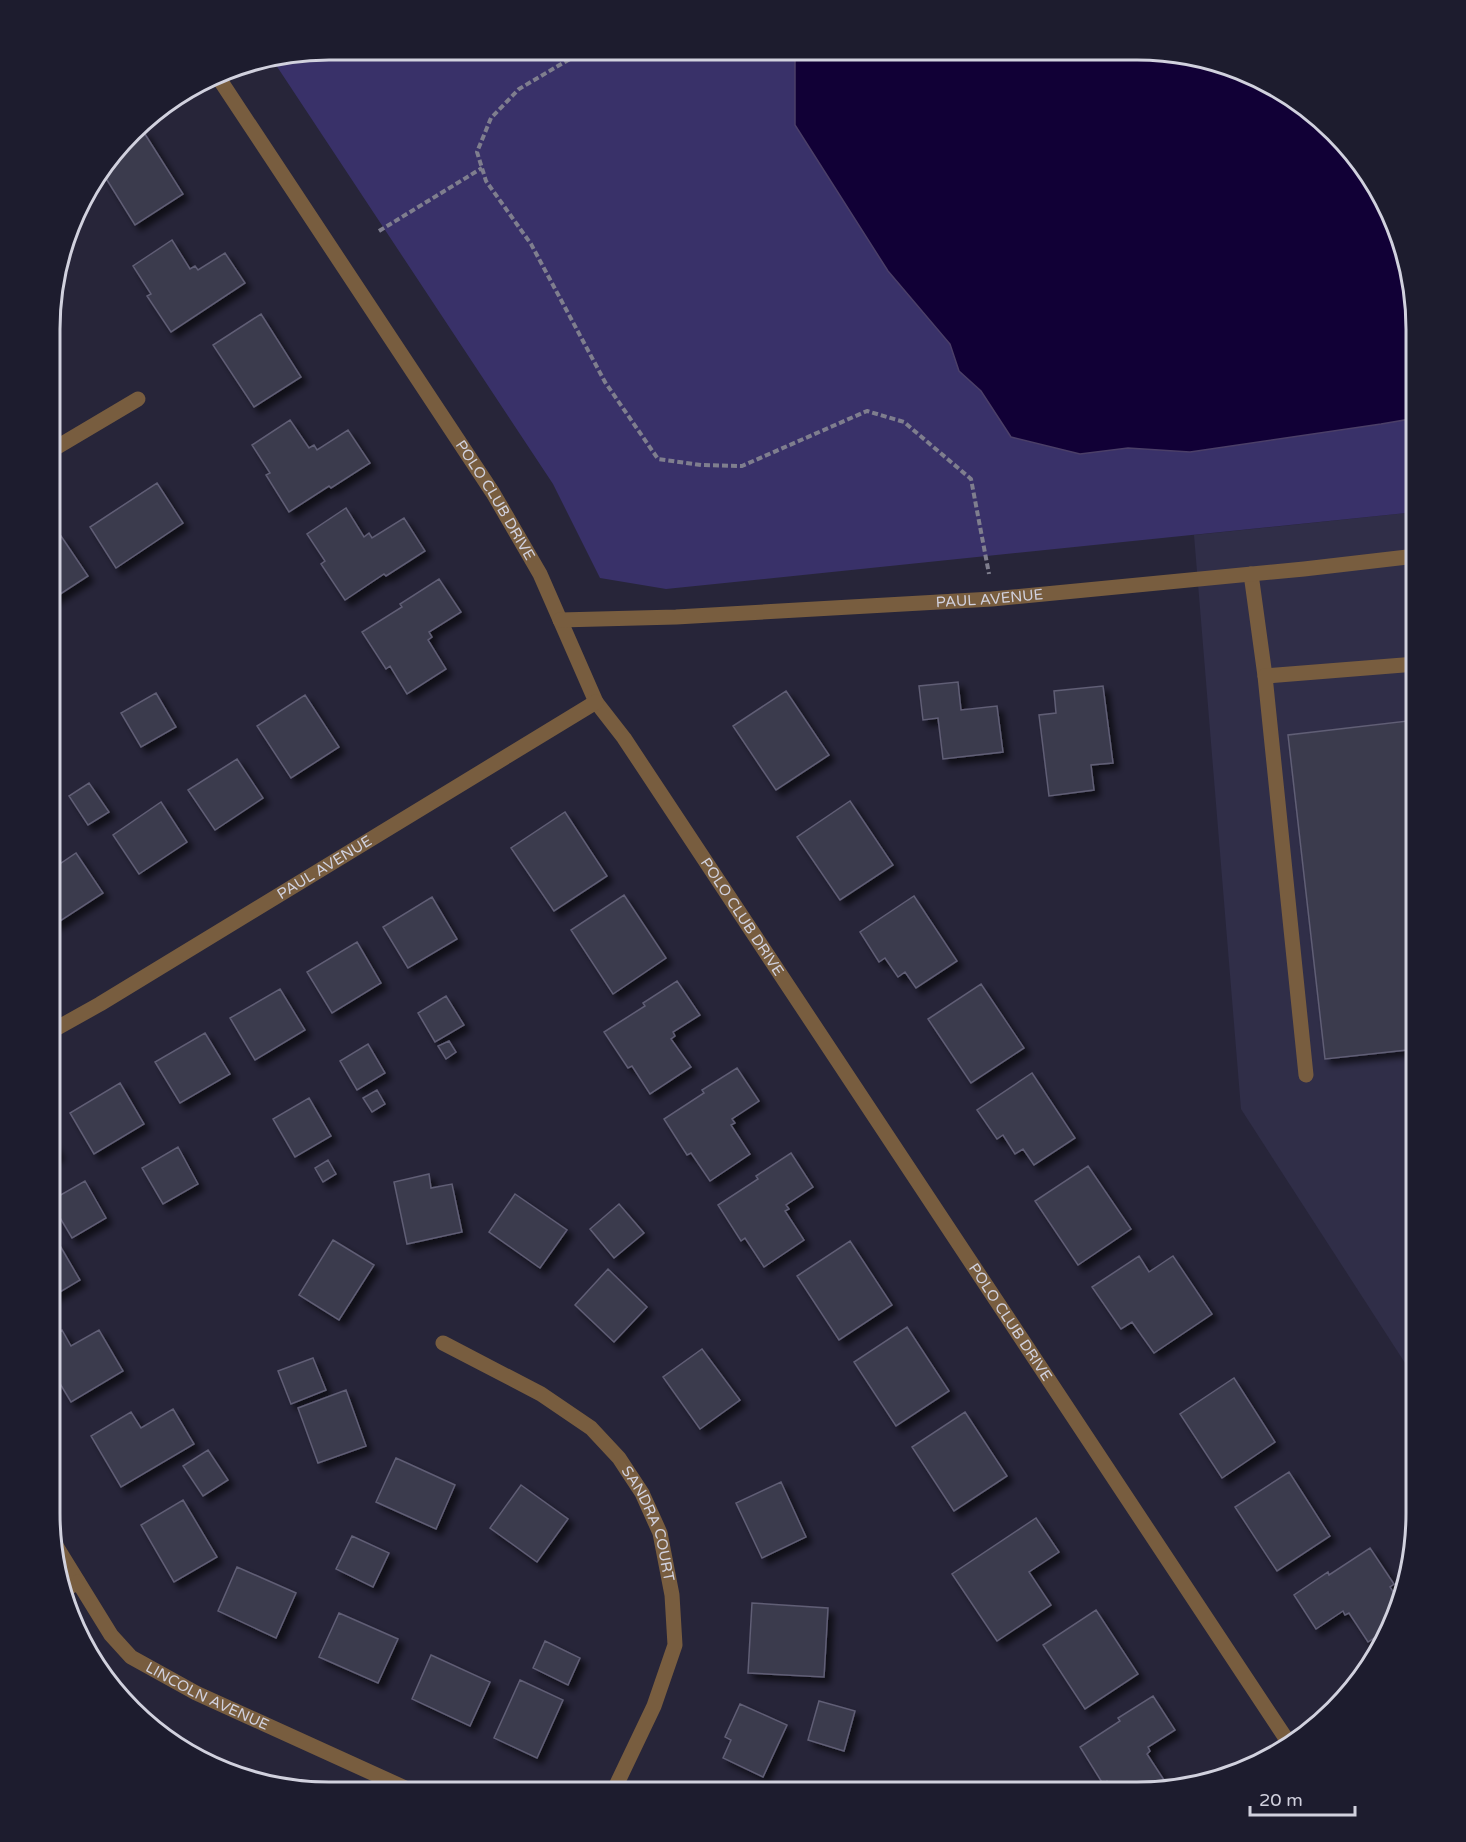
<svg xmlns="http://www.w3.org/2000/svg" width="1466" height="1842" font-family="'Varela Round',sans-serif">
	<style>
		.built { fill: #302e48 }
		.green { fill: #393169 }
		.water { fill: #110036; stroke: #4b3f68; stroke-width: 1.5 }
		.building { fill: #3b3a4e; stroke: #605e75; stroke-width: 1.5; filter: url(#shadow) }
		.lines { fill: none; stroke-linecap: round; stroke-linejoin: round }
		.path { stroke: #7f7e8e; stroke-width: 4; stroke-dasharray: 6 3; stroke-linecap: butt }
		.minor { stroke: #785d3f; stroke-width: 15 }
		.labels { text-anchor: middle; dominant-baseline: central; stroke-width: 4.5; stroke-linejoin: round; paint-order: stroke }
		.street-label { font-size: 15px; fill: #d1d1de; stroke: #1d1c2e }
		.rim { fill: none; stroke: #d1d1de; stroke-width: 3 }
	</style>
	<defs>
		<filter id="shadow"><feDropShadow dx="5.5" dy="5.5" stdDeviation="3" flood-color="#0009"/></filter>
	</defs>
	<rect width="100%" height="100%" fill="#272539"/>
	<path class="built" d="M1416,512V1380L1241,1109L1194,535Z"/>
	<path class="green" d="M329,50L1174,52L1292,97L1379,190L1407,257L1416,329V512L666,589L600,578L553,484L272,59Z"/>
	<path class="water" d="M802,51L1174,52L1292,97L1379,190L1407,257L1416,329V418L1381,424L1190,452L1128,448L1080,454L1011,437L981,391L959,371L950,344L888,271L795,125V60Z"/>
	<path class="building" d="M143,131L183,194L135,225L102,172L125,143Z
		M172,240L190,269L195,266L198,270L225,253L245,283L171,332L147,296L151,294L133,266Z
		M261,314L301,377L254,407L213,345Z
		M290,420L309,448L314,445L317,450L348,430L370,463L331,488L329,486L289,512L266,475L270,473L252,445Z
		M157,483L183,523L116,568L90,527Z
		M346,508L364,537L369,533L372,538L404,518L425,551L386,576L384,574L345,600L321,564L325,561L307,534Z
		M61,536L88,576L51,600V543Z
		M439,579L461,612L429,632L432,637L428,640L446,669L407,694L390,666L386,669L362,632L402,607L400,604Z
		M958,682L961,710L997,706L1003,752L943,759L938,718L923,720L919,686Z
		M1103,686L1113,763L1091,765L1094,790L1049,796L1039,715L1056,713L1054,691Z
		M786,691L829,755L776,790L733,726Z
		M156,693L176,727L141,747L121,713Z
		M305,695L339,747L291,778L257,726Z
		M1416,720V1049L1325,1059L1288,735Z
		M237,759L263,798L215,830L188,790Z
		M89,783L109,812L88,825L69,796Z
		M850,801L893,865L840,900L797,837Z
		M161,802L187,842L139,874L113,835Z
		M565,812L607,876L554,911L511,848Z
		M76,853L103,893L54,925L51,919V870Z
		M624,895L666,958L613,994L571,930Z
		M914,896L957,961L916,988L905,972L898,977L885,958L879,962L860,932Z
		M432,897L457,939L408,968L383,927Z
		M357,942L381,983L332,1013L307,972Z
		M677,981L700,1015L673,1032L675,1036L671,1039L691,1067L650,1094L632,1066L628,1068L604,1032L645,1006L643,1003Z
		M981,984L1024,1048L971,1083L928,1019Z
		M280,989L305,1030L255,1060L230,1018Z
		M446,996L464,1025L435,1042L418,1013Z
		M205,1033L230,1074L180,1103L155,1062Z
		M449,1041L456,1052L446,1059L438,1046Z
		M368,1044L385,1073L357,1090L340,1061Z
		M737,1068L759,1101L732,1119L735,1123L731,1125L750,1154L710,1181L691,1153L687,1155L664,1119L704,1093L702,1090Z
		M1032,1073L1075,1138L1034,1165L1023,1149L1015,1154L1003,1135L997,1139L977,1110Z
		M120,1083L144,1124L94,1154L70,1113Z
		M377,1090L385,1104L372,1112L363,1098Z
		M309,1098L331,1136L295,1157L273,1119Z
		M50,1140L59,1154L50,1159Z
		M178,1147L198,1184L163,1204L142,1168Z
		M791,1153L813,1187L786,1205L789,1209L785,1211L804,1240L764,1267L745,1238L741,1241L718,1205L758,1179L756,1176Z
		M328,1160L336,1174L323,1182L315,1168Z
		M1088,1166L1131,1229L1078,1265L1035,1201Z
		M429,1174L431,1188L452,1184L462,1232L407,1244L394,1182Z
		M85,1181L106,1218L72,1238L50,1201Z
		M515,1194L567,1230L540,1268L489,1232Z
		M619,1204L644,1233L614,1258L590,1229Z
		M333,1240L374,1265L339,1320L299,1295Z
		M850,1241L892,1305L839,1340L797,1276Z
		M59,1244L80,1280L50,1298V1249Z
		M1139,1256L1149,1272L1173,1256L1212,1314L1154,1353L1132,1322L1121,1329L1092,1287Z
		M608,1269L647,1307L614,1342L575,1305Z
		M907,1327L949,1391L896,1426L854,1362Z
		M62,1330L71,1346L99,1330L123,1371L71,1402L50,1367V1337Z
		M702,1349L740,1400L700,1429L663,1377Z
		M313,1358L326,1390L291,1404L278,1371Z
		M1234,1378L1275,1442L1222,1478L1180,1414Z
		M346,1390L366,1446L318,1463L298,1408Z
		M173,1409L194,1444L121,1487L91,1436L131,1412L141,1428Z
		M965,1412L1007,1476L954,1511L912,1447Z
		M208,1450L228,1480L203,1496L183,1466Z
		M396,1458L455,1485L436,1529L376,1502Z
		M1289,1472L1330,1536L1277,1571L1235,1507Z
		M781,1482L806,1537L762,1558L736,1503Z
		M521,1485L568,1519L537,1562L490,1528Z
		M183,1500L217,1557L174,1582L141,1525Z
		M1036,1518L1059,1552L1029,1572L1051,1605L997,1641L952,1574Z
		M352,1536L389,1553L373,1587L336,1569Z
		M1370,1548L1394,1584L1390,1587L1401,1604L1389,1628L1368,1642L1349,1613L1345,1615L1343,1611L1316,1629L1294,1595L1328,1572L1329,1575Z
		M237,1567L296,1593L276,1638L218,1611Z
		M752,1603L828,1608L824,1677L748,1673Z
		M1096,1610L1138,1674L1085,1709L1043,1645Z
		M339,1613L398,1639L378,1683L319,1657Z
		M545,1641L580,1658L568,1685L533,1668Z
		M431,1655L490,1682L470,1726L412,1699Z
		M520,1680L563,1700L537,1758L494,1738Z
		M1153,1696L1175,1730L1148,1747L1150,1751L1147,1754L1166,1783L1152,1792H1114L1107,1781L1103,1784L1080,1747L1120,1721L1118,1718Z
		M819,1701L855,1711L844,1751L808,1740Z
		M740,1704L787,1725L763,1777L723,1758L731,1740L725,1737Z
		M720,1786L733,1792H718Z"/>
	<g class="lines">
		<path class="path" d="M585,50L519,89L491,118L477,152L486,181L531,244L605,382L658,459L701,465L742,466L867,411L904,422L971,479L989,574
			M379,231L482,168"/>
		<g class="minor">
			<path id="s1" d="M218,77L493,493L540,574L596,702L624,738L1289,1743"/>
			<path d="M52,450L138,399"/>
			<path d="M1251,574L1265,676"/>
			<path id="s2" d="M560,620L676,617L992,599L1304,569L1416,556"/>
			<path id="s3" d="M50,1032L100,1004L596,702"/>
			<path d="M1306,1075L1265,676L1416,664"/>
			<path id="s4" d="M443,1343L541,1394L591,1428L619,1458L642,1493L660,1533L672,1595L675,1645L654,1706L613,1792"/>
			<path id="s5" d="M53,1541L111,1635L131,1657L196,1693L414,1792"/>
			<path d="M62,1592L78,1582"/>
		</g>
	</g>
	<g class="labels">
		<g class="street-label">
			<text stroke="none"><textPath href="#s1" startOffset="506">POLO CLUB DRIVE</textPath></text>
			<text stroke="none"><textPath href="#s2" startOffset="430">PAUL AVENUE</textPath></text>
			<text stroke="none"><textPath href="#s3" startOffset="320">PAUL AVENUE</textPath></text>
			<text stroke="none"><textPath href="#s1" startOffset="992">POLO CLUB DRIVE</textPath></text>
			<text stroke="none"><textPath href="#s1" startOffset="1478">POLO CLUB DRIVE</textPath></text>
			<text stroke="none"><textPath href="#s4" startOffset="285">SANDRA COURT</textPath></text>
			<text stroke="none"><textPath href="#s5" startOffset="226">LINCOLN AVENUE</textPath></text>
		</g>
	</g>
	<path d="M0 0H1466V1842H0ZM329 60H1137A269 269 0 0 1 1406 329V1513A269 269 0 0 1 1137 1782H329A269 269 0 0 1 60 1513V329A269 269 0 0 1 329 60Z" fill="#1d1c2e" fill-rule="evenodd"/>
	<path class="rim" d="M329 60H1137A269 269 0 0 1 1406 329V1513A269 269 0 0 1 1137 1782H329A269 269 0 0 1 60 1513V329A269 269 0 0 1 329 60Z"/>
	<path d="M1250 1806v9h105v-9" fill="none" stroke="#d1d1de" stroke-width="3"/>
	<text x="1259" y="1806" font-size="18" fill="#d1d1de" stroke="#1d1c2e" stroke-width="4.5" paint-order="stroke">20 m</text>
</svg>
